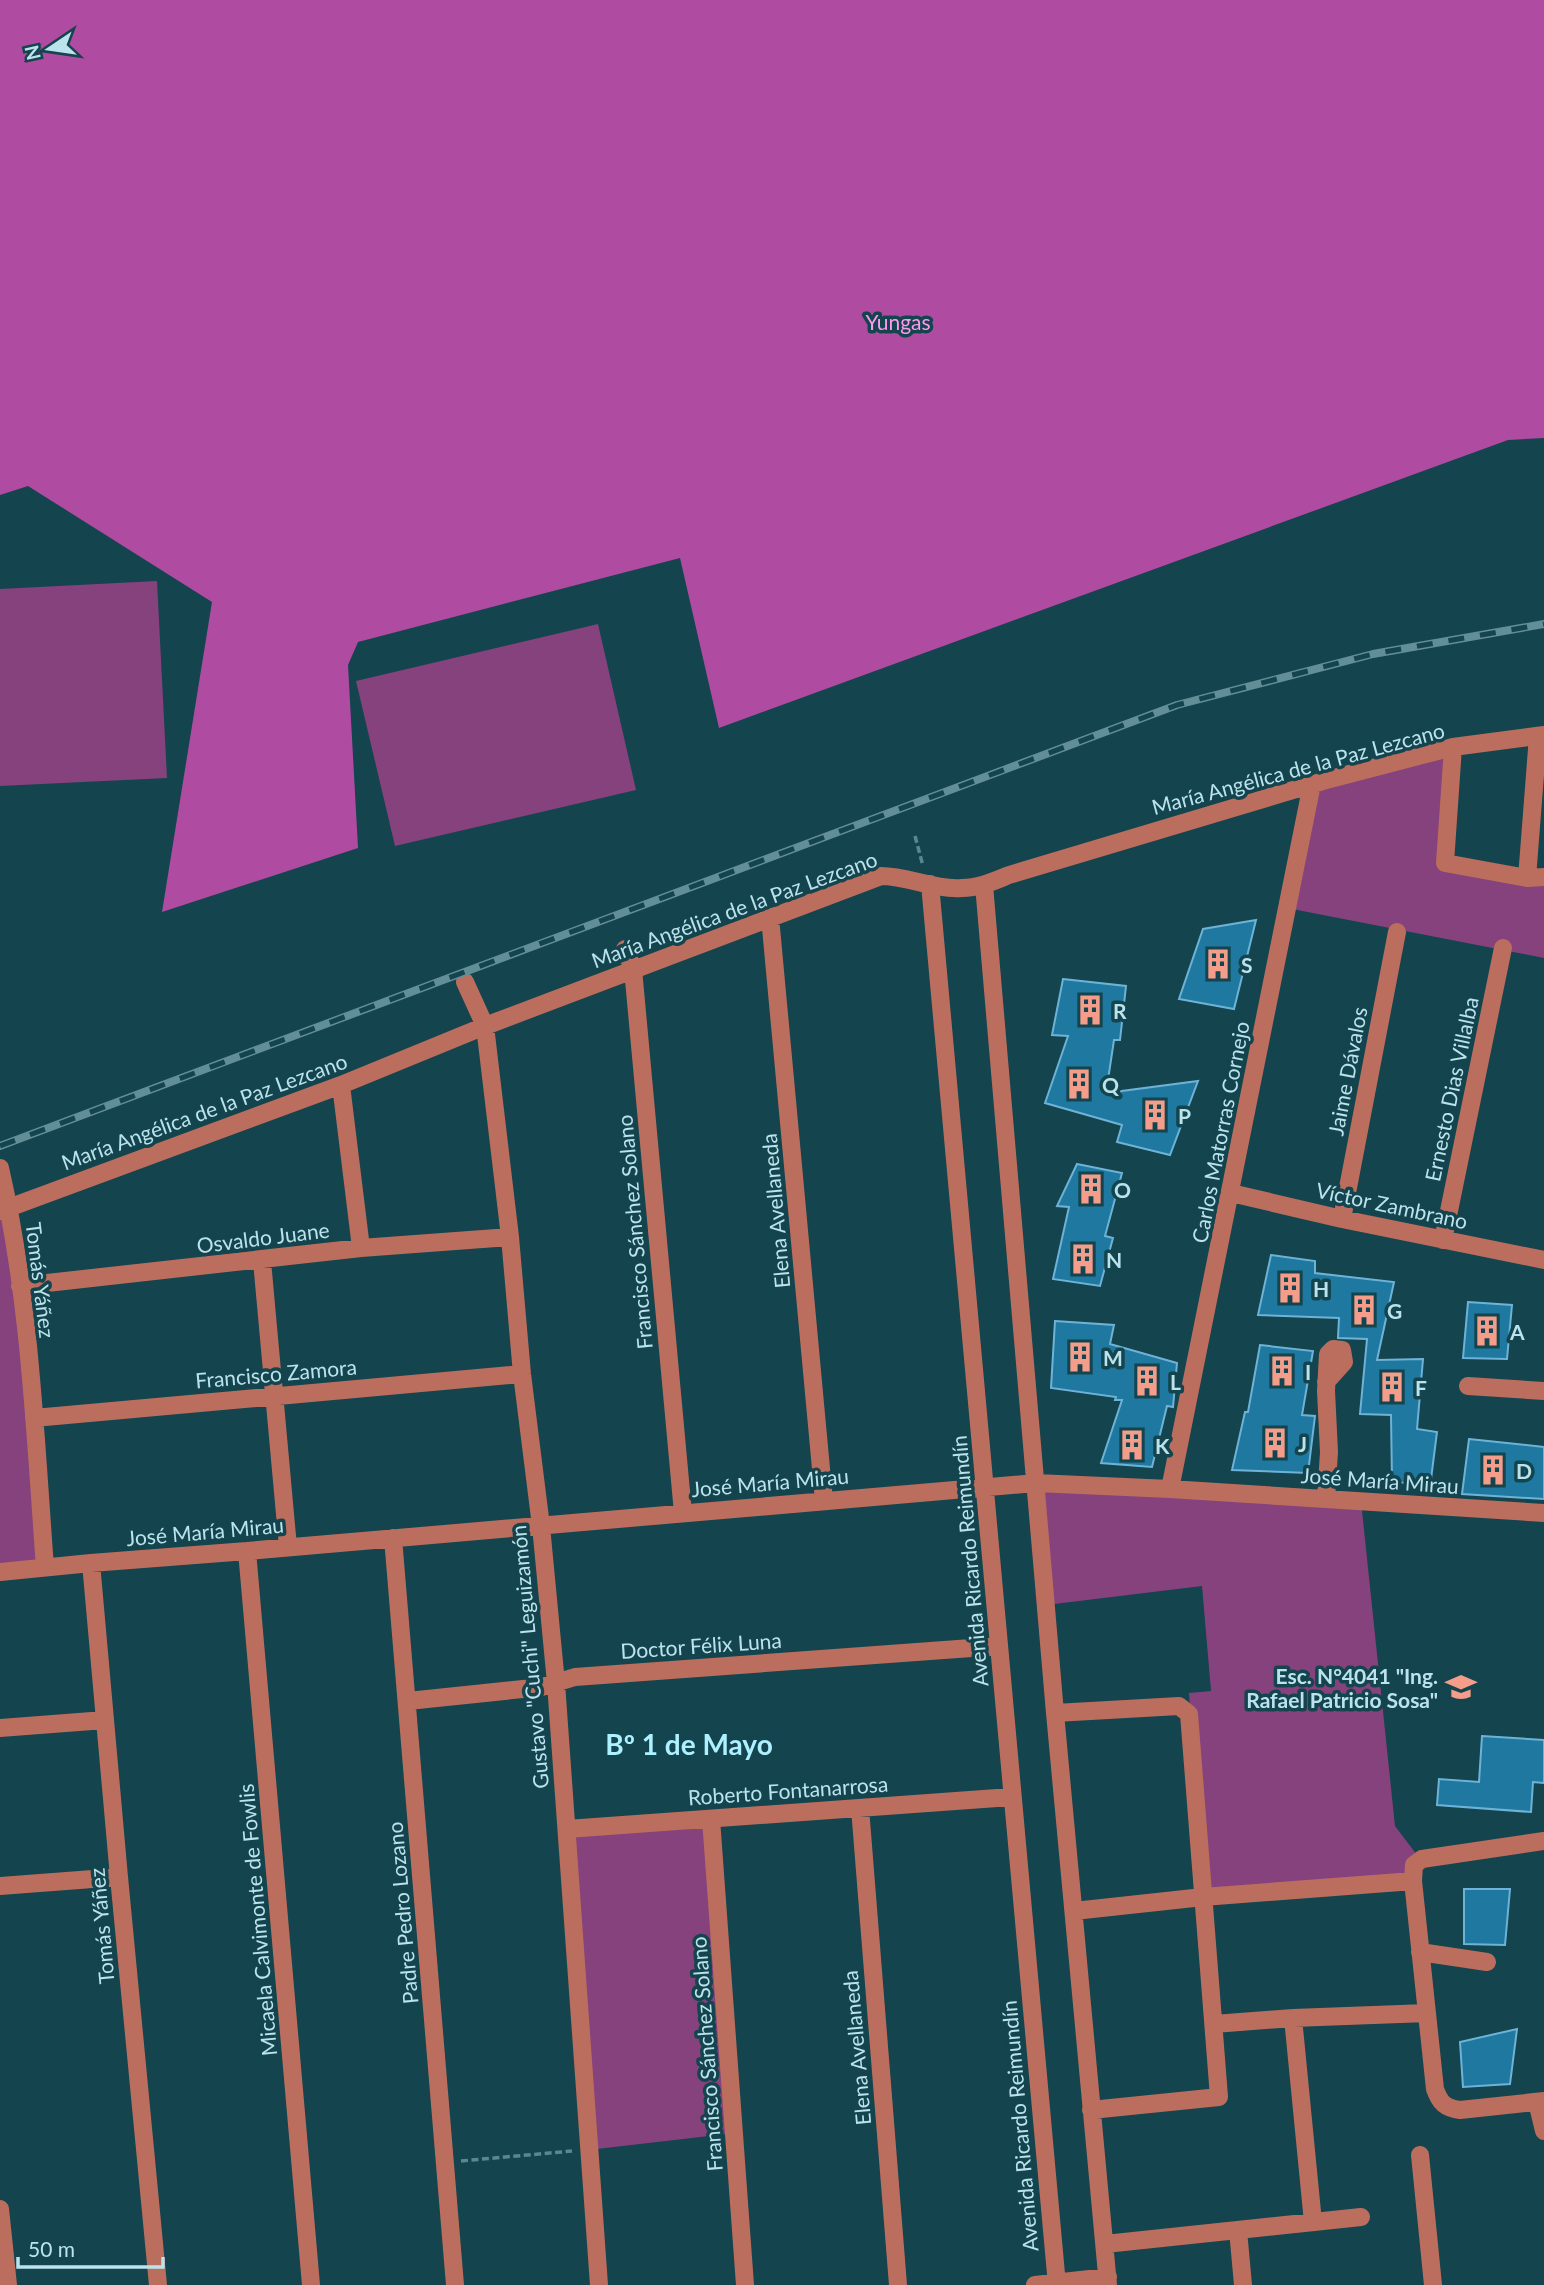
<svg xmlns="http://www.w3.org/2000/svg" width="1544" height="2285" font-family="Lato,sans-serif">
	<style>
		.green { fill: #86427c }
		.forest { fill: #b04ba2 }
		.building { fill: #1f789f; stroke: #6eb3d7; stroke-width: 2 }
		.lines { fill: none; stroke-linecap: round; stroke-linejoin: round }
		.path { stroke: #5b8791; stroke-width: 3.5; stroke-dasharray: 7 3.5; stroke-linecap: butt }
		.minor { stroke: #bb6e5d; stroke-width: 18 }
		.rail-casing { stroke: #618e97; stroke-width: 8 }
		.rail { stroke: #14444d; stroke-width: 5; stroke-dasharray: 16; stroke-linecap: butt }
		.labels { text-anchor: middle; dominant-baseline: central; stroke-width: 7; stroke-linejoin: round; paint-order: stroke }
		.park-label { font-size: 21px; fill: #fe9aee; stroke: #14444d }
		.street-label { font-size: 21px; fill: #bbe3ed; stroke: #14444d }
		.poi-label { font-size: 21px; font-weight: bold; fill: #bbe3ed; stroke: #14444d; text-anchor: start }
		.district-label { font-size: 28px; font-weight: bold; fill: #adf0ff; stroke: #14444d }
	</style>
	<rect width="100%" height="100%" fill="#14444d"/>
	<path class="green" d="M157,581L167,778L0,786V589Z
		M598,624L636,790L395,846L356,681Z
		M1453,747L1445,863L1544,878V958L1287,908L1312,784Z
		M6,1216L45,1567L0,1572V1218Z
		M1036,1483L1361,1501L1395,1826L1417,1855L1413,1881L1203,1897L1189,1693L1211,1691L1202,1586L1046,1605Z
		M711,1819L735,2133L588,2150L567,1829Z"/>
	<path class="forest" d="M0,0H1544V438L1508,440L719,728L680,558L358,642L348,665L358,848L162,912L212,602L28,486L0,495Z"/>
	<path class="building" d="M1256,920L1234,1009L1179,999L1203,929Z
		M1063,979L1126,986L1120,1040H1114L1106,1093L1198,1081L1170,1155L1117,1142L1122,1125L1045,1103L1068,1036L1052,1035Z
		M1077,1164L1122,1173L1105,1236L1113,1238L1100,1286L1053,1279L1069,1207L1057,1206Z
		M1271,1255L1315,1261V1273L1394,1282L1377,1360L1423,1359L1417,1429L1437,1432L1430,1487L1392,1481L1391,1415L1360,1414L1367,1339L1338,1338L1339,1318L1258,1315Z
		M1468,1302L1512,1305L1507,1359L1463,1358Z
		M1055,1321L1114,1325L1110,1344L1177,1363L1173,1407L1167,1406L1152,1467L1101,1463L1122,1400H1115L1116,1397L1051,1388Z
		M1260,1345L1313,1351L1302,1415L1315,1416L1308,1473L1232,1470L1245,1412H1248Z
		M1469,1439L1544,1447V1499L1462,1494Z
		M1482,1736L1544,1740V1783L1533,1782L1531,1812L1437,1805L1439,1779L1479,1782Z
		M1464,1889H1510L1505,1945L1464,1944Z
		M1517,2029L1510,2084L1463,2087L1460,2042Z"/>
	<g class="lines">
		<path class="path" d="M915,836L923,866
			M461,2161L572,2151"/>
		<path class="minor" d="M1453,747L1445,863L1527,878L1544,877
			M1527,878L1538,736
			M930,884L1057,2285
			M984,885L1055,1713L1108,2285
			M770,917L824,1501
			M625,949L633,969L683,1513
			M465,982L485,1026L510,1237L522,1374L541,1526L556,1683L599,2285
			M341,1085L361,1248
			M0,1168C30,1298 35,1434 45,1567
			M1231,1193L1342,1219L1544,1260
			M0,1211L341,1085L485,1026L881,876C908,876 934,890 962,888C979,888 994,881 1009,875L1330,779L1453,747L1544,735
			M1342,1219L1397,932
			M1443,1240L1503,948
			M262,1261L288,1547
			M20,1286L361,1248L510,1237
			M1468,1386L1544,1391
			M34,1418L522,1374
			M1170,1489L1312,784
			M1326,1499L1329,1452L1326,1391L1328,1354L1333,1349L1342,1350L1344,1362L1326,1382
			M393,1538L455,2285
			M247,1551L311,2285
			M91,1563L119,1877L158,2285
			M0,1572L91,1563L247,1551L1036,1483L1170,1489L1544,1513
			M408,1701L542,1687L575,1677L999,1646
			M1055,1713L1179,1706L1189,1714L1219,2097L1091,2110
			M0,1728L105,1720
			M860,1808L898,2285
			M711,1819L745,2285
			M567,1829L1011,1797
			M1544,1841L1422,1859L1414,1865L1413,1881L1435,2089C1440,2103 1445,2108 1460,2110L1544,2101
			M0,1886L119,1877
			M1074,1911L1203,1897L1413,1881
			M1420,1952L1487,1962
			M1214,2024L1293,2018
			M1537,2102L1544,2131
			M1420,2155L1433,2285
			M0,2209L8,2285
			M1313,2222L1293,2018L1427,2013
			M1238,2230L1243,2285
			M1105,2244L1361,2217
			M1035,2285L1108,2277"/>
		<g class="rail-casing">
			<path id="rail" d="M0,1146L1177,705L1373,654L1544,624"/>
		</g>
		<use href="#rail" class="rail"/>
	</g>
	<defs>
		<g id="building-bare" transform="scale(2.415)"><path d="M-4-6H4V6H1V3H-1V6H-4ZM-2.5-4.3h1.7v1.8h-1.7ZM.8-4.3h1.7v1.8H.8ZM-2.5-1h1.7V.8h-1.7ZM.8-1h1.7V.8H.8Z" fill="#f49d8b" stroke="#14444d" stroke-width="2.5" paint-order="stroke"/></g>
		<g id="school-bare" transform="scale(2.415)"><path d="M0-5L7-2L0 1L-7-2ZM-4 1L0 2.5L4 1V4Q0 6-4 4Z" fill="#f49d8b" stroke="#14444d" stroke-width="2.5" paint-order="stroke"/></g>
	</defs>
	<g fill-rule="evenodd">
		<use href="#building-bare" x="1218" y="964"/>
		<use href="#building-bare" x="1090" y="1010"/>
		<use href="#building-bare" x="1079" y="1084"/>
		<use href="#building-bare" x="1155" y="1115"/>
		<use href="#building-bare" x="1091" y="1189"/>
		<use href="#building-bare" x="1083" y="1259"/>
		<use href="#building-bare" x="1290" y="1288"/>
		<use href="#building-bare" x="1364" y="1310"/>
		<use href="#building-bare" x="1487" y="1331"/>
		<use href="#building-bare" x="1080" y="1357"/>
		<use href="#building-bare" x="1282" y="1371"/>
		<use href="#building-bare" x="1147" y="1381"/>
		<use href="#building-bare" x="1392" y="1387"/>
		<use href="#building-bare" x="1275" y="1443"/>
		<use href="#building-bare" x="1132" y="1445"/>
		<use href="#building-bare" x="1493" y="1470"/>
		<use href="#school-bare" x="1461" y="1687"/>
	</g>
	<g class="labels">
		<g class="park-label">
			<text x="898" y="321">Yungas</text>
		</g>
		<g class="street-label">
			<text transform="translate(1298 768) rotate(-15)">María Angélica de la Paz Lezcano</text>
			<text transform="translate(734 909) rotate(-20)">María Angélica de la Paz Lezcano</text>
			<text transform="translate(1347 1071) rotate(-79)">Jaime Dávalos</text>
			<text transform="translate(1451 1089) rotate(-78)">Ernesto Dias Villalba</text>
			<text transform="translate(204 1111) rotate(-20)">María Angélica de la Paz Lezcano</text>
			<text transform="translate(1220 1132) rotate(-79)">Carlos Matorras Cornejo</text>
			<text transform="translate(1392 1205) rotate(12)">Víctor Zambrano</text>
			<text transform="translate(775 1211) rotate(-95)">Elena Avellaneda</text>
			<text transform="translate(634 1232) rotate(-95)">Francisco Sánchez Solano</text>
			<text transform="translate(263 1237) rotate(-7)">Osvaldo Juane</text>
			<text transform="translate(41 1280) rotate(83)">Tomás Yáñez</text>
			<text transform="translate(276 1373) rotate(-5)">Francisco Zamora</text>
			<text transform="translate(1380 1480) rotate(4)">José María Mirau</text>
			<text transform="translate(770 1482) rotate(-5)">José María Mirau</text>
			<text transform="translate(205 1531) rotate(-5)">José María Mirau</text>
			<text transform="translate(969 1561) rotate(-95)">Avenida Ricardo Reimundín</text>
			<text transform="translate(701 1645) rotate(-4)">Doctor Félix Luna</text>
			<text transform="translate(529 1657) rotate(-95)">Gustavo "Cuchi" Leguizamón</text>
			<text transform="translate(788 1790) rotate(-4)">Roberto Fontanarrosa</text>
			<text transform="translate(402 1913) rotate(-95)">Padre Pedro Lozano</text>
			<text transform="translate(257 1920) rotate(-95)">Micaela Calvimonte de Fowlis</text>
			<text transform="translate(101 1926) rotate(-95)">Tomás Yáñez</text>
			<text transform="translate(856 2048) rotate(-95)">Elena Avellaneda</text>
			<text transform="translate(706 2054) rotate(-94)">Francisco Sánchez Solano</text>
			<text transform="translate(1019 2126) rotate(-95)">Avenida Ricardo Reimundín</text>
		</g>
		<g class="poi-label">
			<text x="1241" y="964">S</text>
			<text x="1113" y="1010">R</text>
			<text x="1102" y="1084">Q</text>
			<text x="1178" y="1115">P</text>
			<text x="1114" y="1189">O</text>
			<text x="1106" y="1259">N</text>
			<text x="1313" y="1288">H</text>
			<text x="1387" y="1310">G</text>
			<text x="1510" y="1331">A</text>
			<text x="1103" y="1357">M</text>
			<text x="1305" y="1371">I</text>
			<text x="1170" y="1381">L</text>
			<text x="1415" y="1387">F</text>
			<text x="1298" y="1443">J</text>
			<text x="1155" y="1445">K</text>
			<text x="1516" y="1470">D</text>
			<text x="1438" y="1675" text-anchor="end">Esc. N°4041 "Ing.<tspan x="1438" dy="24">Rafael Patricio Sosa"</tspan></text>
		</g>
		<g class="district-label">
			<text x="689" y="1744">Bº 1 de Mayo</text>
		</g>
	</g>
	<g transform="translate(49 49) rotate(257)" stroke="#14444d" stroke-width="5" paint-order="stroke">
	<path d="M0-5L12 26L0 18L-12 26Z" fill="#bbe3ed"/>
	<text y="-10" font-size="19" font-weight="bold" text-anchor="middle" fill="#bbe3ed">N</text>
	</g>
	<path d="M18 2257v10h145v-10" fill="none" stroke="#bbe3ed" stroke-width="3.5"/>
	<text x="28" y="2257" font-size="21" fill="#bbe3ed" stroke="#14444d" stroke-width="5" paint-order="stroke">50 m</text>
</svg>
